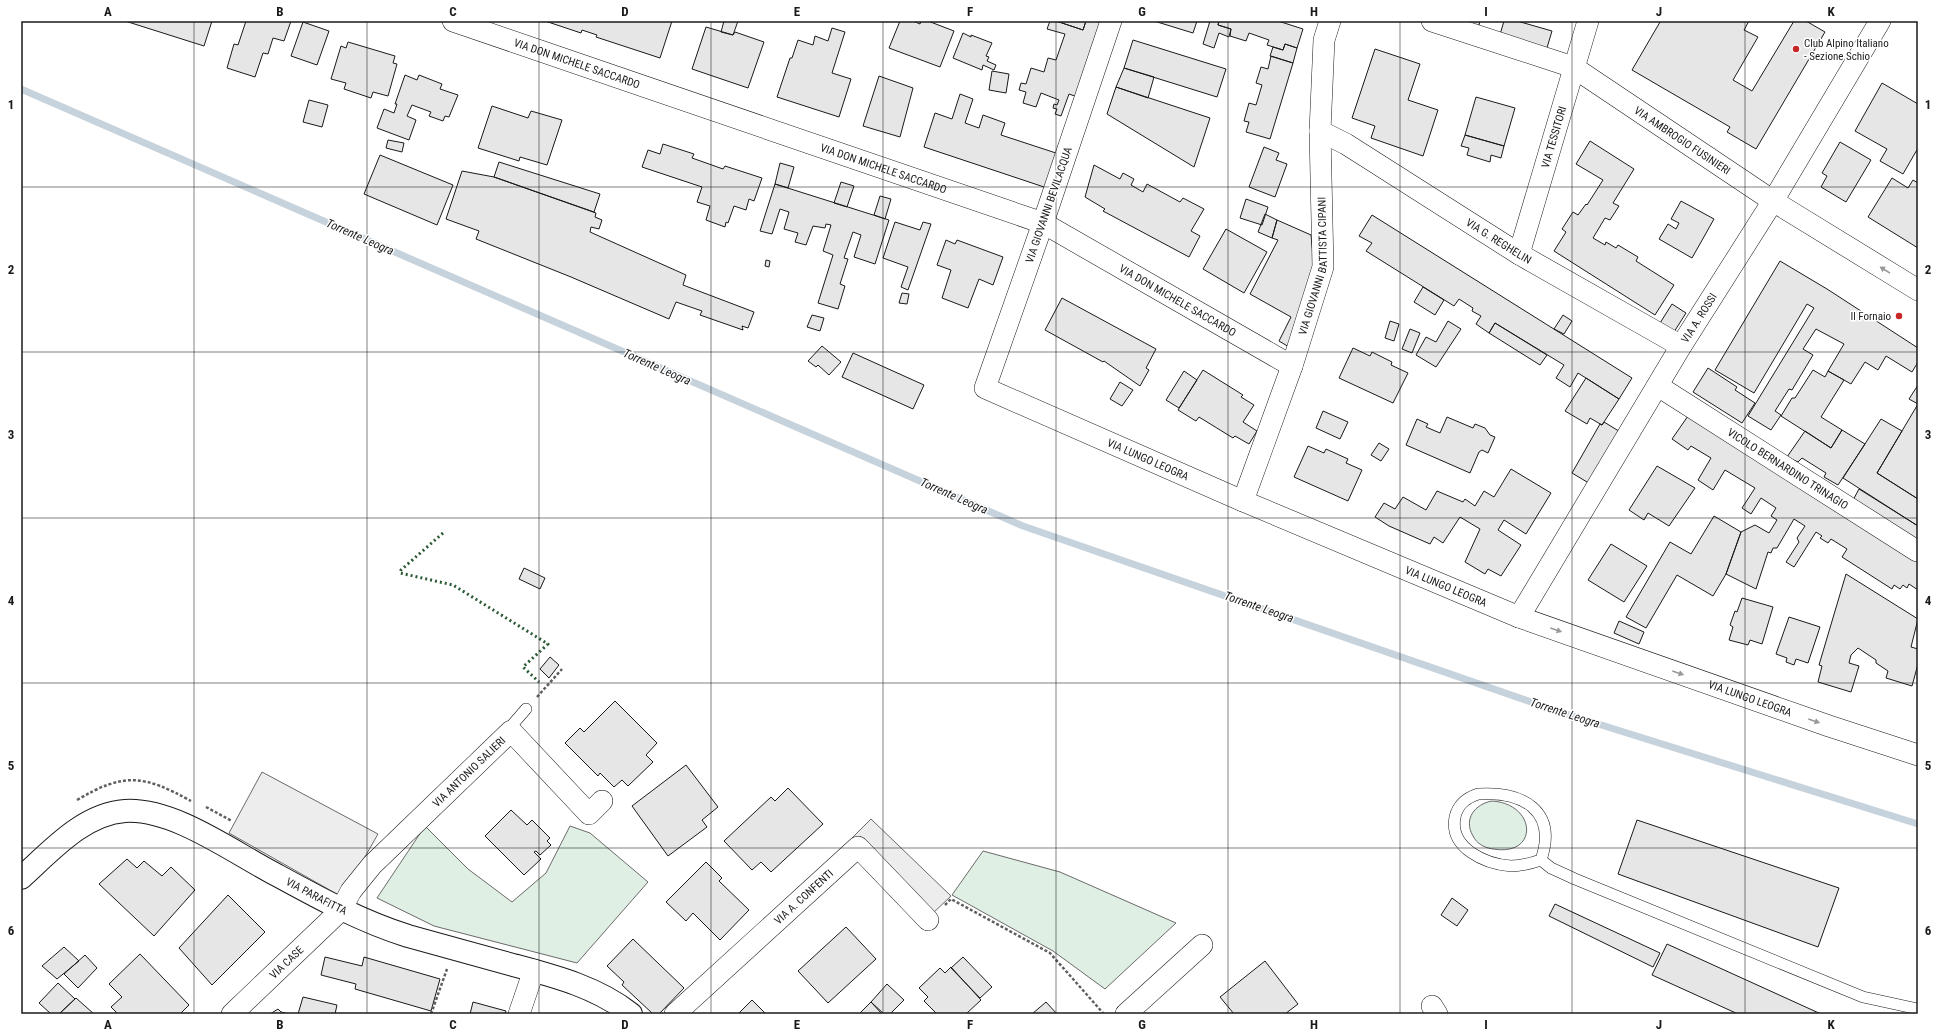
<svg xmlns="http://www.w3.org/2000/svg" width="1939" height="1035" font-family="'Roboto Condensed',sans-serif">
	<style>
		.green { fill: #e0efe3; stroke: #6a6a6a }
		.parking { fill: #ededed; stroke: #6a6a6a }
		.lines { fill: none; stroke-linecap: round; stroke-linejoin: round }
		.stream { stroke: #c6d2dc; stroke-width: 7 }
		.building { fill: #e6e6e6; stroke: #1a1a1a }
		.service-casing { stroke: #1a1a1a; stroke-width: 12 }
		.minor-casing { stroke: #1a1a1a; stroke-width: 22 }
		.tertiary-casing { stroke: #1a1a1a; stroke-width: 24 }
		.path { stroke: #5f5f5f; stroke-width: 2.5; stroke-dasharray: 3 2; stroke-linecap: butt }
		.service { stroke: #fff; stroke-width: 11 }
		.minor { stroke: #fff; stroke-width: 21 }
		.tertiary { stroke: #fff; stroke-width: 22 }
		.hedge { stroke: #2b5a34; stroke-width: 3; stroke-dasharray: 2 3; stroke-linecap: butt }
		.oneway { fill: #989898 }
		.grid { fill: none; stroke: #1a1a1a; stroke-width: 1; stroke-opacity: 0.55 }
		.poi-dot { fill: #c62828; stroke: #fff; stroke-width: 1.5 }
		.labels { text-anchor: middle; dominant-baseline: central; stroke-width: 3; stroke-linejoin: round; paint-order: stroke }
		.poi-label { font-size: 11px; fill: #1a1a1a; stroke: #fff; text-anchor: start }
		.street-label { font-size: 11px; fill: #1a1a1a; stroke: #fff }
		.water-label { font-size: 12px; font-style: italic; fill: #1a1a1a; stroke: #fff }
		.neatline { fill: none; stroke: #1a1a1a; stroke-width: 1.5 }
		.grid-label { font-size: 13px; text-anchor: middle; font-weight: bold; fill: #1a1a1a }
	</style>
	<rect width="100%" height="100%" fill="#fff"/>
	<path class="green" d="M1492,801C1537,804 1539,857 1493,849C1485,848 1477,844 1473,836C1463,819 1475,804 1492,801Z
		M425,826L468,869L512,902L546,873L570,826L590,833L648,882L577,963L434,926L377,898Z
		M983,851L1060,872L1176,923L1105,989L1053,951L952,895Z"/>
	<path class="parking" d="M262,772L378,834L342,897L229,833Z
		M871,819L951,896L932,914L852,838Z"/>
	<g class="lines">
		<path class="stream" d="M21,89L1023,526L1563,713L1918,824"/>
	</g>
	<path class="building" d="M125,21H212L204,46Z
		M246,21H291L284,41L273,38L268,54L263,53L255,77L227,68L234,44L238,45Z
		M545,21H672L660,58L596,37L597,35L582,30L581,33Z
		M724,21H738L733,35L721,32Z
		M900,21H913L920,24L921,21H928L954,31L940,67L889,48Z
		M1050,21H1056L1083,30L1086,21L1103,22L1083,99L1069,94L1061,116L1055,114L1057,109L1053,108L1054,104L1057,105L1059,100L1041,93L1036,107L1023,103L1026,92L1019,90L1021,83L1026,84L1031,68L1044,72L1048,58L1056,60L1065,34L1047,29Z
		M1056,21H1086L1083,30Z
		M1154,21H1197L1193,33Z
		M1210,21H1219L1218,25L1231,29L1229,37L1219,33L1214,48L1203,44Z
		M1219,21H1278L1303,29L1297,48L1285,44L1283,50L1267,45L1269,40L1249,33L1246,41L1230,36L1231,29L1218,25Z
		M1450,21H1480L1478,29Z
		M1504,21H1517L1552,31L1546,51L1499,38Z
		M1658,21H1749L1744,30L1758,37L1733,80L1752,91L1794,21H1806L1825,32L1756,149L1727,132L1730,127L1632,70L1660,22Z
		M303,22L329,31L317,65L291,56Z
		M706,27L733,35L735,32L764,42L748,88L692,69Z
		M832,28L845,32L832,73L851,79L839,117L777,97L790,58H792L798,40L813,45L815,36L828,41Z
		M963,33L971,37V35L992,43L986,56L989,57L987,61L996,65L994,70L983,65L982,70L953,58Z
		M1133,40L1226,69L1217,97L1124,68Z
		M348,42L395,56L393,63L397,64L388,96L373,92L371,98L344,89L346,83L331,79L341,46L346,48Z
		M1285,44L1297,48L1293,63L1270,56L1273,47L1283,50Z
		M1375,49L1420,64L1408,100L1438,110L1423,156L1371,138L1375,126L1352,118Z
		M1271,56L1293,63L1270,139L1246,132L1249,122L1244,121L1249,103L1256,105L1262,85L1256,83L1261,67L1268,69Z
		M1124,68L1154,77L1148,98L1116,87Z
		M992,71L1009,74L1006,93L989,90Z
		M405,75L417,80L419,75L442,84L440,89L458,95L449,117L445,116L443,121L429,116L431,112L412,105L407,116L416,120L409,140L377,128L384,109L394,113L397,104H395Z
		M879,76L913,88L900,137L863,126Z
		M1882,83L1918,104V148L1903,174L1880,161L1887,149L1855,131Z
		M1116,87L1210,118L1194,167L1107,114Z
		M960,94L973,99L965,123L979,128L983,115L1005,123L1001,135L1062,155L1050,189L924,147L935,113L952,119Z
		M1476,97L1515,108L1504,146L1465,135Z
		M309,100L328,105L322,127L303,122Z
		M492,106L528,118L531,111L562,120L547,165L520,157L519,161L478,148Z
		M1465,135L1504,146L1501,158L1491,155L1490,162L1467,155L1469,148L1461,146Z
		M388,140L404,143L402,152L386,148Z
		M1590,141L1634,169L1613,203L1619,206L1610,220L1605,218L1593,238L1605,245L1606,242L1616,248L1618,245L1638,257L1636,261L1674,285L1655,315L1554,251L1566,232L1562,229L1573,212L1578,215L1586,204L1587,205L1603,180L1576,164Z
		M1840,142L1871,160L1846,202L1821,187L1827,176L1822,173Z
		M663,144L694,154L692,158L709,164L723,169L725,166L762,178L754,201L749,199L746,210L734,206L728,223L726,222L725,227L706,220L710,206L697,202L702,187L642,167L648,150L660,154Z
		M1264,147L1279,153L1276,160L1287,164L1275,197L1249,187Z
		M380,155L453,185L437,225L364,194Z
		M499,162L600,194L594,212L494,177Z
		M780,163L794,167L788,188L775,184Z
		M1094,165L1120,179L1123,173L1134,179L1131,185L1143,192L1147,184L1180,202L1183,198L1204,209L1191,231L1200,236L1189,257L1103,211L1105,209L1085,197Z
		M462,171L494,177L596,213L595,217L602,220L599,229L591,227L590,232L686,275L683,285L754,312L748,328L742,326L743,330L700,315L702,311L676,302L669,319L571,277L476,239L479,231L446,219Z
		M1892,178L1908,188L1913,180L1918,183V248L1868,217Z
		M841,182L854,186L847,207L834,203Z
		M775,184L889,220L875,264L854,257L861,235L853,232L844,258L848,259L840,284L845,286L838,309L818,303L833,255L823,251L831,225L826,224L825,228L813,226L806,245L795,242L798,233L784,229L789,212L780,209L772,234L760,231Z
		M880,196L891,199L885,219L874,215Z
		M1246,199L1268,207L1262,225L1240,218Z
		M1681,201L1714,219L1692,258L1659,239L1668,224L1676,229L1679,223L1671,219Z
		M1265,214L1277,220L1272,238L1258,232Z
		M1372,215L1632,378L1619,399L1578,373L1570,387L1556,378L1564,365L1495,323L1489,333L1476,324L1481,316L1472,311L1473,308L1459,299L1454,306L1366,251L1372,243L1359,236Z
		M1277,220L1311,235L1315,274L1294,350L1279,341L1291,317L1250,294L1278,240L1272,238Z
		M895,222L920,230L923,222L931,224L908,290L901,287L908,267L883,258Z
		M1226,229L1267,252L1244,293L1203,269Z
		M946,240L955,244L957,240L1003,257L993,285L979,279L968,308L942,298L951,270L937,265Z
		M766,260L770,261L769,267L765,266Z
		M1780,261L1827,289L1918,348V362L1912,372L1886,356L1878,370L1865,362L1851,384L1828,371L1844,344L1816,329L1803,349L1813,355L1792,390L1789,389L1775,411L1781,415L1771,430L1748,416L1814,308L1807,304L1754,393L1715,370Z
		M1423,287L1444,300L1435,315L1414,302Z
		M902,293L909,294L907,304L899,303Z
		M1062,298L1156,349L1146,368L1149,370L1140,386L1104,361L1103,362L1045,330Z
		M1672,304L1686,313L1674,332L1660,323Z
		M812,315L824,318L820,331L807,327Z
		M1563,315L1572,321L1564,334L1554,329Z
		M1390,321L1399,324L1394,341L1385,338Z
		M1448,321L1461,329L1436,367L1416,355L1426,337L1436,342Z
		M1495,323L1547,355L1540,365L1489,333Z
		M1410,329L1420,333L1412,353L1402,349Z
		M822,346L841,362L829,375L818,365L816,367L808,361Z
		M1353,348L1370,356L1372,352L1392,362L1391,365L1408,373L1393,403L1339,378Z
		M853,353L924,385L913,409L842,377Z
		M1708,368L1737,387L1735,390L1755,403L1742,423L1693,392Z
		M1203,370L1243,395L1241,397L1254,405L1243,422L1257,431L1249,444L1235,436L1233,438L1199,417L1196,421L1178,410Z
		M1813,370L1825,377L1828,371L1844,380L1821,417L1842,430L1831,448L1781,416L1792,398H1795Z
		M1184,371L1197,380L1179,408L1166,400Z
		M1586,378L1619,399L1602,425L1590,418L1587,424L1565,411Z
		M1120,382L1133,390L1122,406L1110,399Z
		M1918,385V404L1909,399Z
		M1918,404V499L1877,473Z
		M1323,411L1348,422L1340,439L1316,428Z
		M1688,416L1918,561V590L1909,584L1907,588L1903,585L1900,589L1894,585L1892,589L1842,557L1847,549L1831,539L1828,543L1820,538L1822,536L1816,532L1794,567L1786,562L1799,542L1797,538L1805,526L1794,519L1777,548H1773L1771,553L1768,552L1756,589L1726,574L1741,532L1755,525L1769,533L1777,520L1771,516L1776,508L1761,498L1751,514L1742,508L1755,488L1725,470L1713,490L1698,480L1711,458L1691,446L1688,450L1672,439Z
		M1447,417L1473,428L1475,424L1485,428L1490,435L1495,437L1488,453L1482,450L1479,452L1470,473L1406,445L1417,419L1428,424L1426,427L1440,433Z
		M1881,419L1902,431L1877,473L1918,499V526L1843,478Z
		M1604,422L1622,433L1592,485L1572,473L1600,424L1602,425Z
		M1842,430L1865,444L1838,485L1824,477L1826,473L1802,458L1798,462L1787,457L1805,431L1831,448Z
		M1379,443L1389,449L1381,461L1371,455Z
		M1308,446L1324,453L1326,449L1348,459L1346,463L1362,470L1348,501L1294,477Z
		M1657,466L1695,488L1669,526L1648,513L1644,520L1629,510Z
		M1511,469L1551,493L1526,534L1504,520L1498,530L1521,545L1501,576L1488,569L1485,574L1465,562L1480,529L1460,517L1443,543L1434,537L1430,544L1389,526L1375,517L1384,503L1395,509L1403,497L1426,510L1437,491L1463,502L1465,499L1475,506L1484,491L1494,497Z
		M1859,489L1918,526V543L1852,502Z
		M1714,516L1741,532L1726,574L1713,596L1677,575L1646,628L1626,617L1670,542L1691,554Z
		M1611,544L1647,566L1624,602L1588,580Z
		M524,568L545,578L540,589L519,579Z
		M1846,574L1918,619L1911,647L1918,649V664L1912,686L1886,678L1888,671L1876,663V660L1858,648L1851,655L1849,663L1859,666L1851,692L1818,682L1822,666L1819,665Z
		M1742,598L1773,607L1762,644L1750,640L1748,645L1729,640L1733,627L1730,625L1735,611L1737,612Z
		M1789,617L1820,627L1808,663L1796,659L1794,665L1786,662L1787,658L1776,654Z
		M1619,621L1644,632L1639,644L1614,633Z
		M550,657L559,665L549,678L540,669Z
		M615,701L657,743L646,755L653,762L628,786L622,780L614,787L600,773L598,776L565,743L580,728L584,732Z
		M686,765L718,807L702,820L707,827L668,856L632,806Z
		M788,788L823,824L771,872L761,862L752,870L724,841L771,797L775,801Z
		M511,810L527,825L532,820L550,838L547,841L551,845L540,855L536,851L534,852L541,859L524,875L485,836Z
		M1637,820L1839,888L1818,947L1618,874Z
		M127,859L137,868L144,861L162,876L171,867L195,890L154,936L99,884Z
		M706,862L722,878L719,881L749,910L720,940L693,913L686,921L666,902Z
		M228,895L265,932L212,985L179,948Z
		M1452,898L1468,910L1457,926L1441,915Z
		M1555,904L1660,953L1653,967L1549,916Z
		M846,927L876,959L828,1003L798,971Z
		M633,939L684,988L659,1014H653L622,985L624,982L607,966Z
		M1667,944L1821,1014H1738L1652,975Z
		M64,947L79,961L57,979L42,966Z
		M140,954L189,1005L180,1014H118L111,1007L122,997L109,984Z
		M85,955L97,968L78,988L64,974Z
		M325,957L362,966L364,957L440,979L431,1011L355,989L356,984L321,975Z
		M963,957L992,987L980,998L951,968Z
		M1265,961L1298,1004L1285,1014H1234L1220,997Z
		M951,967L981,1000L966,1014H937L924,1001L928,997L919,988L940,968L945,973Z
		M58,983L75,999L59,1014H51L39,1003Z
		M887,984L904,1000L890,1014H884L871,1002Z
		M303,997L337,1005L335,1014H298Z
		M76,998L94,1014H59Z
		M752,1000L766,1014H738Z
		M473,1002L506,1011L505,1014H470Z
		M871,1002L882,1014H859Z
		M1046,1002L1057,1014H1032Z
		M278,1009L281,1012L290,1014H270Z"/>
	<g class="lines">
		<g class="service-casing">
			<path id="service" d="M511,731L513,724L526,709
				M1478,794C1522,791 1558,810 1541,860C1532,863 1521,866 1511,866C1485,864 1449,848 1455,817C1458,804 1466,798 1478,794Z
				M1541,860L1551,868L1575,879L1863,997L1918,1009"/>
		</g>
		<g class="minor-casing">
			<g id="minor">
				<path id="s1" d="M453,21L1043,223L1292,366"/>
				<path id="s2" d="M1111,21L1043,223L985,388L1243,501L1519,617L1829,726L1918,755"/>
				<path id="s3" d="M1432,21L1573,67L1773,201L1918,290"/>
				<path id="s4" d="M1320,131L1346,144L1519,254L1681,346"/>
				<path id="s5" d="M1519,254L1588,21"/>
				<path id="s6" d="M1658,386L1917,551"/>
				<path id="s7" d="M1243,501L1292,366L1323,267L1320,131L1324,40L1330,21"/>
				<path id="s8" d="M1519,617L1681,346L1773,201L1880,21"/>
				<path d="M1432,1006L1437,1014"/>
				<path id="s9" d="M232,1014L341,910L351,891L372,865L511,731L589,814L602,801"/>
				<path d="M519,1014L534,970"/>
				<path id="s10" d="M675,1014L858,847L928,920"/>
				<path d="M1126,1014L1202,945"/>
			</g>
		</g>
		<g class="tertiary-casing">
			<g id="tertiary">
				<path id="s11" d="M21,878C51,851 83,814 125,811C173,808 231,851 273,873C317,897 360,921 408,936C443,946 478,955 513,965C554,976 597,987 631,1014"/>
			</g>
		</g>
		<path class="path" d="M537,697L562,669
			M77,800C124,772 144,775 191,801
			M206,807L232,821
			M945,905L951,899L1050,953L1103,1013
			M431,1014L447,969"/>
		<use href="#service" class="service"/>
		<use href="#minor" class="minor"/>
		<use href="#tertiary" class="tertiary"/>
		<path class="hedge" d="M443,533L401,570L400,573L453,585L548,644L523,667L539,682"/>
	</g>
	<defs><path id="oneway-solid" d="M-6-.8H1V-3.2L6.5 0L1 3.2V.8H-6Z"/></defs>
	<g class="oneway">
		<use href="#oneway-solid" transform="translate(1885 270) rotate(-148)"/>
		<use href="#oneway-solid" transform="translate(1556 630) rotate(19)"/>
		<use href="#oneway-solid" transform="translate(1678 673) rotate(19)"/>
		<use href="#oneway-solid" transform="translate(1814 721) rotate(19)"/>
	</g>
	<path class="grid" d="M194,21V1014M367,21V1014M539,21V1014M711,21V1014M883,21V1014M1056,21V1014M1228,21V1014M1400,21V1014M1572,21V1014M1745,21V1014M21,187H1918M21,352H1918M21,518H1918M21,683H1918M21,848H1918"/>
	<g class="poi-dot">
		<circle cx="1796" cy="49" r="4"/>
		<circle cx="1899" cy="316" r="4"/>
	</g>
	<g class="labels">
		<g class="poi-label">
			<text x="1804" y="43">Club Alpino Italiano<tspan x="1804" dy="13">- Sezione Schio</tspan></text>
			<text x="1891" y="316" text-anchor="end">Il Fornaio</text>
		</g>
		<g class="street-label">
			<text stroke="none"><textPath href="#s1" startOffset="131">VIA DON MICHELE SACCARDO</textPath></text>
			<text stroke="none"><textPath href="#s5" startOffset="122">VIA TESSITORI</textPath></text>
			<text stroke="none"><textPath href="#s3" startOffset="280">VIA AMBROGIO FUSINIERI</textPath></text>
			<text stroke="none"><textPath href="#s1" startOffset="455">VIA DON MICHELE SACCARDO</textPath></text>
			<text transform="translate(1049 205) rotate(-71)">VIA GIOVANNI BEVILACQUA</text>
			<text stroke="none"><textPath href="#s4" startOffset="210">VIA G. REGHELIN</textPath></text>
			<text stroke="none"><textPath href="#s7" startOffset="247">VIA GIOVANNI BATTISTA CIPANI</textPath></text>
			<text stroke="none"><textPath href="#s1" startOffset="779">VIA DON MICHELE SACCARDO</textPath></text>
			<text stroke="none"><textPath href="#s8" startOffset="349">VIA A. ROSSI</textPath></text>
			<text stroke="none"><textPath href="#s2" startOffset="566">VIA LUNGO LEOGRA</textPath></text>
			<text stroke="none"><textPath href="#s6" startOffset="154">VICOLO BERNARDINO TRINAGIO</textPath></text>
			<text stroke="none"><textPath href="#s2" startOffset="890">VIA LUNGO LEOGRA</textPath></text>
			<text stroke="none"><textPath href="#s2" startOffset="1214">VIA LUNGO LEOGRA</textPath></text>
			<text stroke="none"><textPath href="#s9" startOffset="340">VIA ANTONIO SALIERI</textPath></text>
			<text stroke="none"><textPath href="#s11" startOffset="338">VIA PARAFITTA</textPath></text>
			<text stroke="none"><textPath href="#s10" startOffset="174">VIA A. CONFENTI</textPath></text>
			<text stroke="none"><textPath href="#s9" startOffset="75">VIA CASE</textPath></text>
		</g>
		<g class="water-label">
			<text transform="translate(360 237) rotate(24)">Torrente Leogra</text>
			<text transform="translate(657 367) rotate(24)">Torrente Leogra</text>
			<text transform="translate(954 496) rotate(24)">Torrente Leogra</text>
			<text transform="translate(1259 607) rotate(19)">Torrente Leogra</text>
			<text transform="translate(1565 713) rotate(18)">Torrente Leogra</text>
		</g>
	</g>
	<rect width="1939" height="1035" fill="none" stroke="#ffffff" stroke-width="44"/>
	<rect x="22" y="22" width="1895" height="991" class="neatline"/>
	<g class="grid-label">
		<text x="108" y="16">A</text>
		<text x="280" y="16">B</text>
		<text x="453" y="16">C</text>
		<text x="625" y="16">D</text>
		<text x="797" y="16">E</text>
		<text x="970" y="16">F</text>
		<text x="1142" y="16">G</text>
		<text x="1314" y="16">H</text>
		<text x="1486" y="16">I</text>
		<text x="1659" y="16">J</text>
		<text x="1831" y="16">K</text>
		<text x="11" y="109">1</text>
		<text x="1928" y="109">1</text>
		<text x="11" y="274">2</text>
		<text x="1928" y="274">2</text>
		<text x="11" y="439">3</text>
		<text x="1928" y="439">3</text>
		<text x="11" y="605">4</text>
		<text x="1928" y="605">4</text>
		<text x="11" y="770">5</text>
		<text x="1928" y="770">5</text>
		<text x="11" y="935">6</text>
		<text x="1928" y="935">6</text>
		<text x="108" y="1029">A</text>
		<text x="280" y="1029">B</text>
		<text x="453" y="1029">C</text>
		<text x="625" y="1029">D</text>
		<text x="797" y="1029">E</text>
		<text x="970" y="1029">F</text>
		<text x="1142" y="1029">G</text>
		<text x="1314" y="1029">H</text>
		<text x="1486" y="1029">I</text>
		<text x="1659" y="1029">J</text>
		<text x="1831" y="1029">K</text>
	</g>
</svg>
